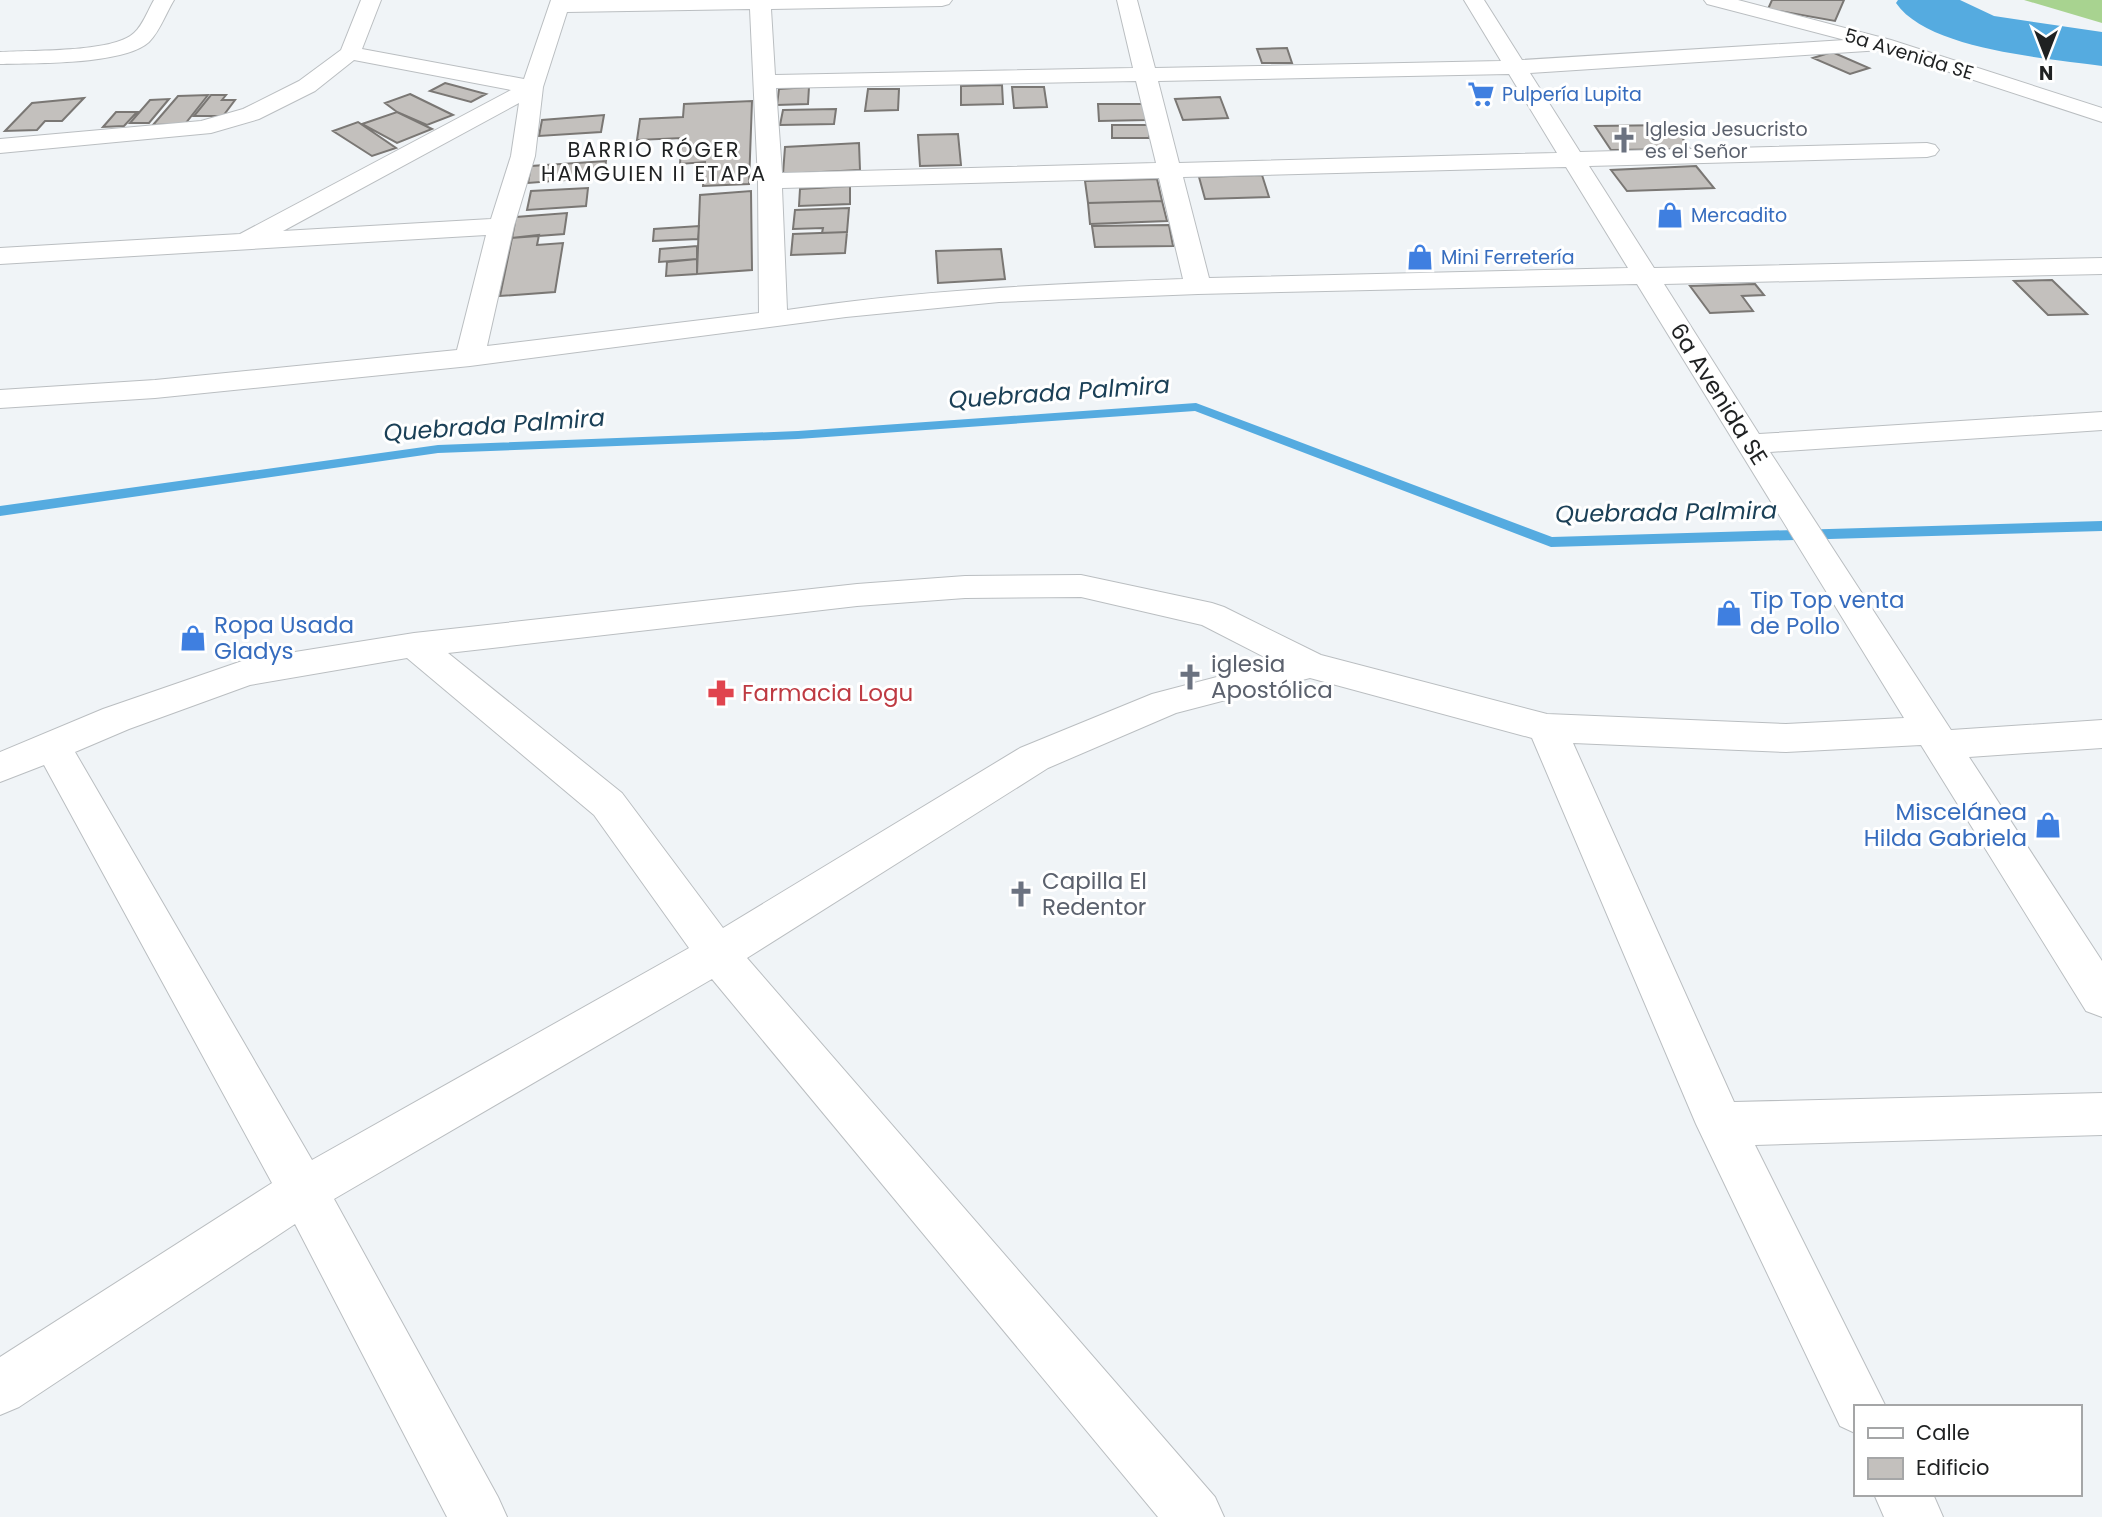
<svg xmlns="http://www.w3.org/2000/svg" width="2102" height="1517" font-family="Poppins,sans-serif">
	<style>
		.green { fill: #a8d390 }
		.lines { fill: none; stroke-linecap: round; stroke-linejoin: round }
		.stream { fill: #55abe0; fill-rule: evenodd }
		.river { fill: #55abe0; fill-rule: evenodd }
		.building { fill: #c3c0bd; stroke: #7a7774; stroke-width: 2 }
		.minor-casing { stroke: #babec1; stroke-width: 2 }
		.minor { fill: #fff; fill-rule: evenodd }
		.labels { text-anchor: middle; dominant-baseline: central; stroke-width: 6; stroke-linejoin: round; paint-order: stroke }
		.far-street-label { font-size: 19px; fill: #1f2122; stroke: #fff }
		.far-shop-label { font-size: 19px; fill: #366cbe; stroke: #fff; text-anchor: start }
		.far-worship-label { font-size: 19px; fill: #5b616d; stroke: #fff; text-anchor: start }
		.far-neighbourhood-label { font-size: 21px; letter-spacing: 2px; fill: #1f2122; stroke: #fff }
		.street-label { font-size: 23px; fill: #1f2122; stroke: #fff }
		.shop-label { font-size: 23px; fill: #366cbe; stroke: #fff; text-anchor: start }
		.worship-label { font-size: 23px; fill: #5b616d; stroke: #fff; text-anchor: start }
		.health-label { font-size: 23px; fill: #be3a42; stroke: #fff; text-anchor: start }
		.water-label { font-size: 24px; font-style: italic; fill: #1b4057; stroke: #fff }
	</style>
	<rect width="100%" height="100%" fill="#f0f4f7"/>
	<path class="green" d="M2024,0H2102V23Z"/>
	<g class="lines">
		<path class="stream" d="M1196,403L1552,537L2102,521V531L1551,547L1195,411L798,439L438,453L0,516V506L438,445L798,431Z"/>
		<path class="river" d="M1898,0H1960L1994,16L2102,32V66C2047,58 1928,50 1896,3Z"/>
	</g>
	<path class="building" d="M1772,0H1844L1835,21L1768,9Z
		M1287,48L1292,63H1262L1257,49Z
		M1832,52L1869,68L1850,74L1813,58Z
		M445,83L486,94L471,102L430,91Z
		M1002,85L1003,104L961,105V86Z
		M809,87L808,104L777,105L779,89Z
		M1012,87H1044L1047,107L1014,108Z
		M868,89H899L898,110L865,111Z
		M410,94L453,115L427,125L397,112L385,103Z
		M208,95L185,124L153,125L178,96Z
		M211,95H226L222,100H235L223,116H194Z
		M1220,97L1228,118L1183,120L1175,99Z
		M84,98L62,121H45L37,130L5,131L32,103Z
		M169,99L149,123H130L150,100Z
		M752,101L749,184L703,186L705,162L680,164L682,138L637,140L640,119L683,117L684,104Z
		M1098,104H1144L1146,120L1099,121Z
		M836,109L834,124L780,125L783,110Z
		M116,112H137L124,126L103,127Z
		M397,112L432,129L397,143L362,124Z
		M604,115L601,132L539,136L542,120Z
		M358,122L396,148L372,156L333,131Z
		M1112,125H1149V138H1112Z
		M1673,125L1690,149L1611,150L1595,126Z
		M958,134L961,165L920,166L918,135Z
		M859,143L860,170L783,174L785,147Z
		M606,161L604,177L528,183L531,166Z
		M1696,166L1714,188L1627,191L1611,170Z
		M1262,175L1269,197L1205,199L1199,177Z
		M1157,179L1162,201L1088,203L1085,181Z
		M850,186V204L799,206L800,189Z
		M588,188L586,206L527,210L531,191Z
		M751,191L752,270L697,274L700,195Z
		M1162,201L1167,221L1090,224L1088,203Z
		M849,208L847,232L822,233L823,228L793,229L795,210Z
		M567,213L564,234L512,238L516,217Z
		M1169,225L1173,246L1095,247L1092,226Z
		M699,226L698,239L653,241L654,229Z
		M847,232L845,253L791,255L793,234Z
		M539,235L537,245L563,243L555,292L500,296L512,238Z
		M697,246V259L659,262L660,249Z
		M1001,249L1005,279L938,283L936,251Z
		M697,259V274L666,276L667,262Z
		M2052,280L2087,314L2048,315L2014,281Z
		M1755,284L1764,295L1742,296L1753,311L1710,313L1690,286Z"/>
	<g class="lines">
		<g class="minor-casing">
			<path id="minor" d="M154,0H174C166,13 160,31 149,42C124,65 34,63 0,64V52C30,50 113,53 134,33C143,25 148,10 154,0Z
				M361,0H381L362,49L524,79L551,0H952L949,4L942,6L771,9L775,75L1133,68L1117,0H1137L1155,68L1501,61L1464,0H1484L1522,60L1845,40L1707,4L1704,0H1738L1891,40L2102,108V122L1882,50L1530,73L1580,152L1927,143L1935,145L1939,150L1935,155L1927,157L1589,166L1654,268L2102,258V274L1664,284L1759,434L2102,412V430L1770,452L1951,730L2102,720V748L1969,757L2102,961V1017L2086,1011L1921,745L1786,752L1573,743L1734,1102L2102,1093V1135L1755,1145L1886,1407H1855V1433L1840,1426L1696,1124L1532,738L1310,678L1176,713L1048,768L747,958L1215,1497L1224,1517H1158L712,979L334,1199L498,1497L507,1517H447L295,1224L19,1407L0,1415V1357L272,1183L44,765L0,782V752L103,709L245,660L414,633L857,584L965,576L1081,575L1212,603L1224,607L1321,655L1547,714L1786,724L1904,718L1637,284L1198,294L999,302L846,317L470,366L155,398L0,408V390L155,380L457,350L486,235L0,264V248L240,234L511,90L354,60L315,91L259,119L211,133L0,153V139L201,121L243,109L299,81L341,50ZM750,9L758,181L759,313L487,346L514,226L535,156L543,87L567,12ZM1509,74L1557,153L1179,163L1158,81ZM1136,81L1156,163L782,173L776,88ZM519,103L511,156L491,219L283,231ZM1566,167L1628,268L1209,278L1183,177ZM1159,178L1183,279C1050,284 918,290 787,310L782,188ZM1081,597L1202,625L1274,662L1152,694L1020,748L723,928L622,793L448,653L857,606L965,598ZM407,658L594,815L689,948L312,1160L75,752L129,729L250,685Z
				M1874,1494H1933L1943,1517H1884Z"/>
		</g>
		<use href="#minor" class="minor"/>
	</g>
	<defs>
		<g id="supermarket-bare" transform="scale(2.1)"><path d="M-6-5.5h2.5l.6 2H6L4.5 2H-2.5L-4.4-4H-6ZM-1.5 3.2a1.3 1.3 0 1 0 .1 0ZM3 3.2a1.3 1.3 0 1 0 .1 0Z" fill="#3f7fe0" stroke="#fff" stroke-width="2.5" paint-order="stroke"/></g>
		<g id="church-bare" transform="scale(2.1)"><path d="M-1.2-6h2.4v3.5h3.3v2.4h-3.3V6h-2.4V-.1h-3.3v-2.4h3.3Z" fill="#6b7280" stroke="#fff" stroke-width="2.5" paint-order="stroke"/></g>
		<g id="shop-bare" transform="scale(2.1)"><path d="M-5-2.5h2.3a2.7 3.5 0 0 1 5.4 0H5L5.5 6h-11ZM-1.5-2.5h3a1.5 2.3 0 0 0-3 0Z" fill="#3f7fe0" stroke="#fff" stroke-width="2.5" paint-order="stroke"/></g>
		<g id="pharmacy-bare" transform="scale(2.1)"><path d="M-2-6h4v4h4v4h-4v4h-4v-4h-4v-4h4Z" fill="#e0444e" stroke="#fff" stroke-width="2.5" paint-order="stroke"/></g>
	</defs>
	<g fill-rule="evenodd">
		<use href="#supermarket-bare" x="1481" y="94"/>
		<use href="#church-bare" x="1624" y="140"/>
		<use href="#shop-bare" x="1670" y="215"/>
		<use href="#shop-bare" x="1420" y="257"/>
		<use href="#shop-bare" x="1729" y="613"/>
		<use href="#shop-bare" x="193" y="638"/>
		<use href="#church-bare" x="1190" y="677"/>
		<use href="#pharmacy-bare" x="721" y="693"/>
		<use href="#shop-bare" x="2048" y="825"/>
		<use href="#church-bare" x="1021" y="894"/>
	</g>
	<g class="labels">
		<g class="far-street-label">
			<text transform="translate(1909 54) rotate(17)">5a Avenida SE</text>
		</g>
		<g class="far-shop-label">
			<text x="1502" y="94">Pulpería Lupita</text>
			<text x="1691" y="215">Mercadito</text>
			<text x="1441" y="257">Mini Ferretería</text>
		</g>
		<g class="far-worship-label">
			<text x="1645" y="129">Iglesia Jesucristo<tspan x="1645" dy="22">es el Señor</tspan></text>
		</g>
		<g class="far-neighbourhood-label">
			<text x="654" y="149">BARRIO RÓGER<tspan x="654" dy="24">HAMGUIEN II ETAPA</tspan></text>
		</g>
		<g class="street-label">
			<text transform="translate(1719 394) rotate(58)">6a Avenida SE</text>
		</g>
		<g class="shop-label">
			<text x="1750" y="600">Tip Top venta<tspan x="1750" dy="26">de Pollo</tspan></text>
			<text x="214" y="625">Ropa Usada<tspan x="214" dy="26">Gladys</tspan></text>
			<text x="2027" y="812" text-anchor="end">Miscelánea<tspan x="2027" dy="26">Hilda Gabriela</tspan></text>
		</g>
		<g class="worship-label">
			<text x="1211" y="664">iglesia<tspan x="1211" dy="26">Apostólica</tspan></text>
			<text x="1042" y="881">Capilla El<tspan x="1042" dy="26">Redentor</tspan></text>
		</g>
		<g class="health-label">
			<text x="742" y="693">Farmacia Logu</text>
		</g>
		<g class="water-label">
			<text transform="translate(1059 392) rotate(-4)">Quebrada Palmira</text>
			<text transform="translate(494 425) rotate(-4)">Quebrada Palmira</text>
			<text transform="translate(1666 512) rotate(-1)">Quebrada Palmira</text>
		</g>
	</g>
	<rect x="1854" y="1405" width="228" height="91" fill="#ffffff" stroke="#a5a6a7" stroke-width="2"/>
	<rect x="1868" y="1428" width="35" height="10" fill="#ffffff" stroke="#a5a6a7" stroke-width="2"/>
	<text x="1916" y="1440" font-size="21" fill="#1f2122">Calle</text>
	<rect x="1868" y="1458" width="35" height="21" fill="#c3c0bd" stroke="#a5a6a7" stroke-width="2"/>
	<text x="1916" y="1475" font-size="21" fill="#1f2122">Edificio</text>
	<g transform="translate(2046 56) rotate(180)" stroke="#ffffff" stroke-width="5" paint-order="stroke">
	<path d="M0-5L12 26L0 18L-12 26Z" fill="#1f2122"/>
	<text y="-10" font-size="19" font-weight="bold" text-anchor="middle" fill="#1f2122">N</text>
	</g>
</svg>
